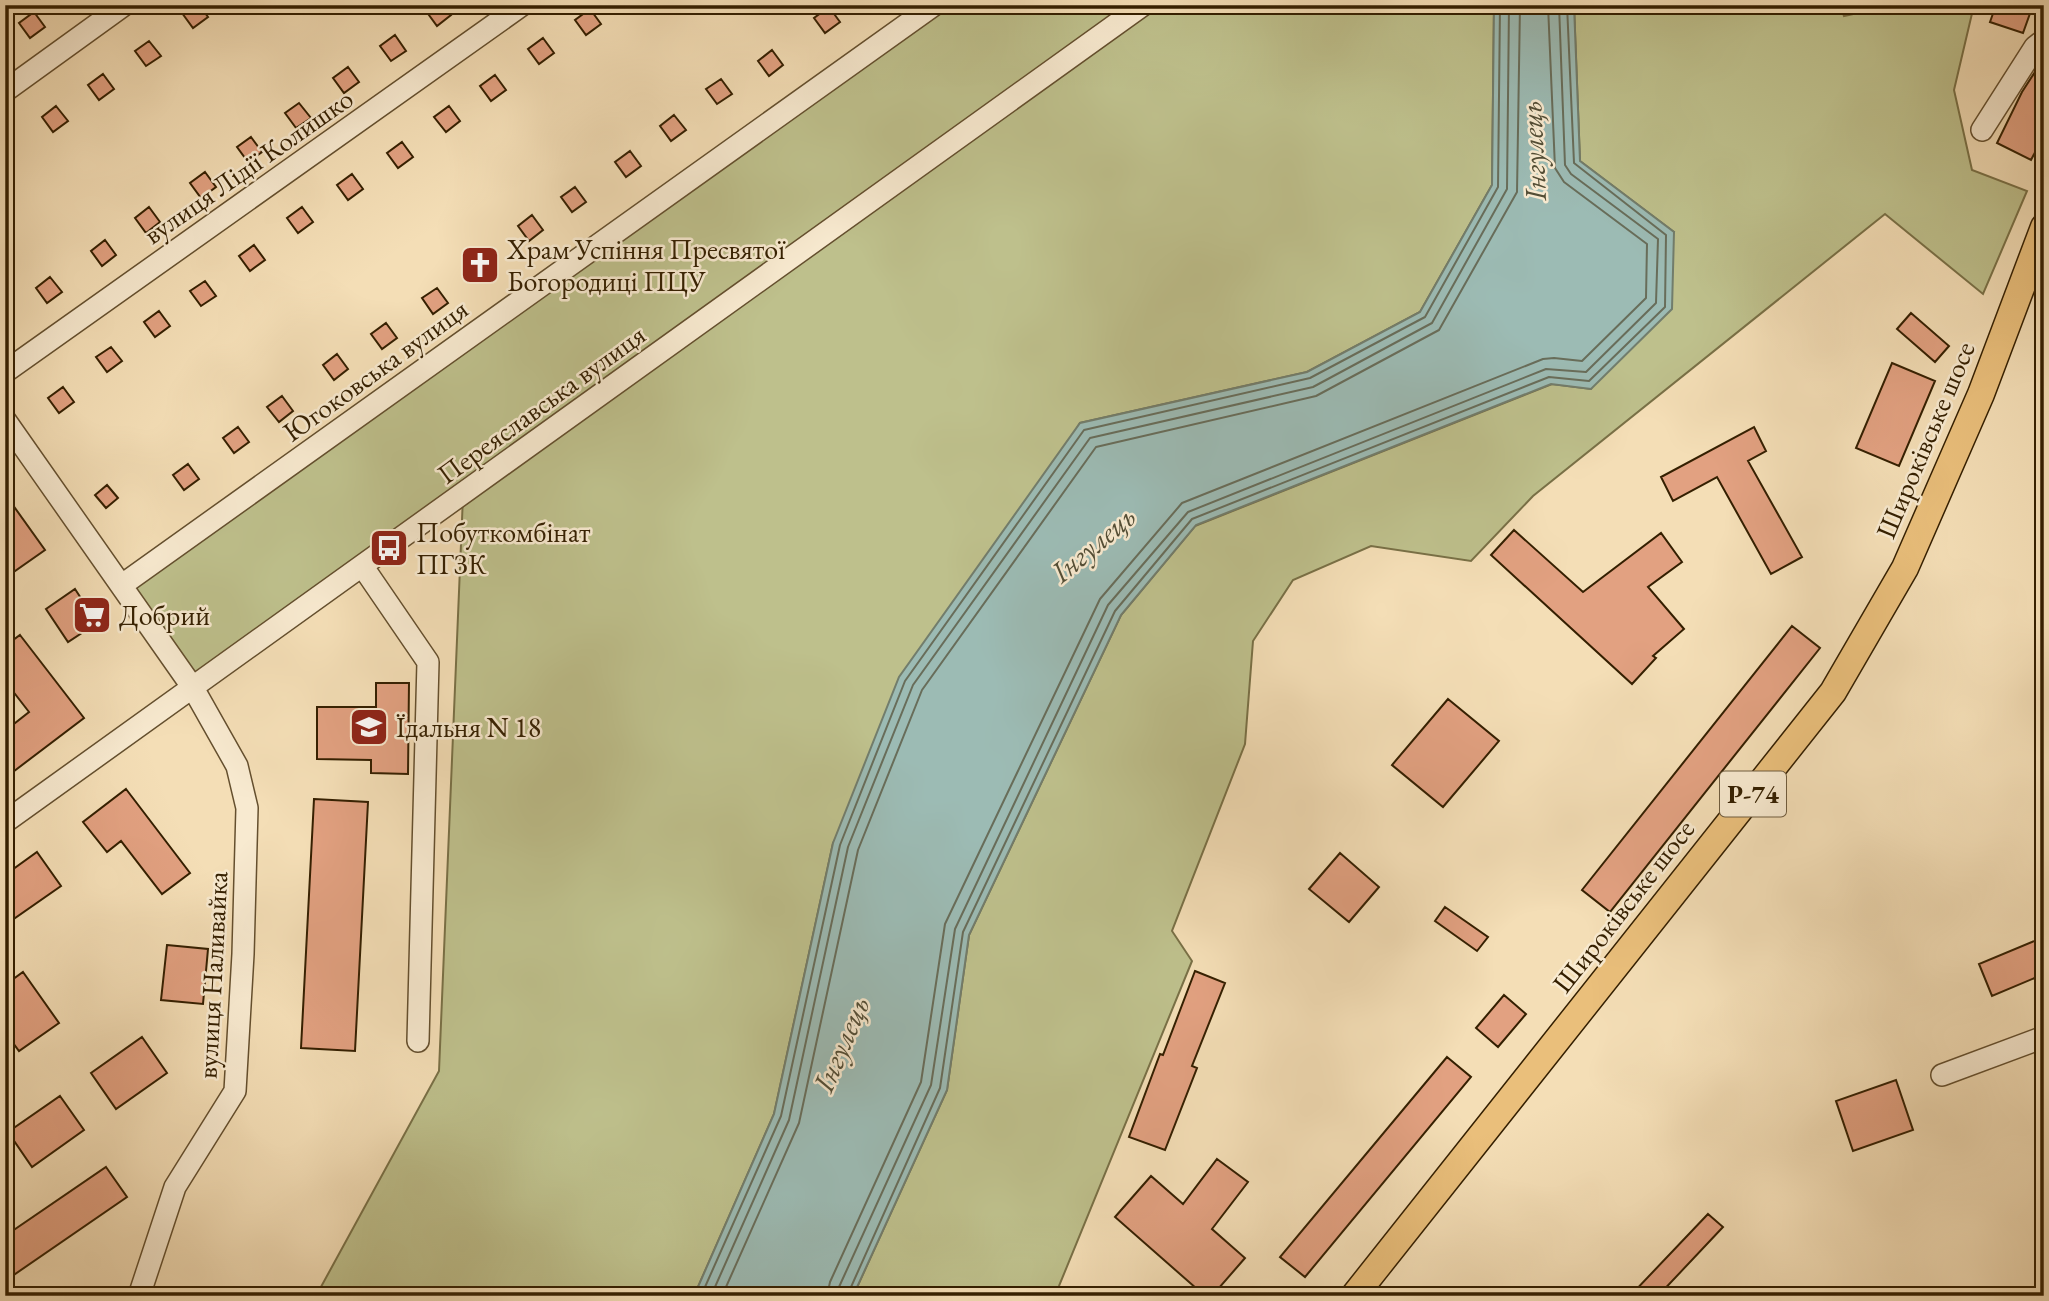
<svg xmlns="http://www.w3.org/2000/svg" width="2049" height="1301" font-family="'EB Garamond',serif">
	<style>
		.green { fill: #bec08c; stroke: #797046; stroke-width: 2 }
		.water { fill: #9cbbb4; stroke: #727d6c; stroke-width: 2 }
		.lines { fill: none; stroke-linecap: round; stroke-linejoin: round }
		.shore { stroke: #686d5a; stroke-width: 2 }
		.building { fill: #e2a181; stroke: #341f00; stroke-width: 2 }
		.minor-casing { stroke: #644f2e; stroke-width: 24 }
		.major-casing { stroke: #341f00; stroke-width: 29 }
		.minor { stroke: #f8ead0; stroke-width: 21 }
		.major { stroke: #eabf7b; stroke-width: 26 }
		.labels { text-anchor: middle; dominant-baseline: central; stroke-width: 5; stroke-linejoin: round; paint-order: stroke }
		.shield { fill: #f8ead0; stroke: #6f5c3e; stroke-width: 2 }
		.shield-label { font-size: 26px; font-weight: bold; fill: #341f00 }
		.street-label { font-size: 28px; fill: #341f00; stroke: #f8ead0 }
		.poi-label { font-size: 28px; fill: #341f00; stroke: #f8ead0; text-anchor: start }
		.water-label { font-size: 30px; font-style: italic; fill: #534e36; stroke: #f8ead0 }
	</style>
	<rect width="100%" height="100%" fill="#f4deb6"/>
	<filter id="stains"><feTurbulence type="fractalNoise" baseFrequency=".00286" numOctaves="4"/><feColorMatrix values="0 0 0 0 .2 0 0 0 0 .09 0 0 0 0 .02 0 0 0 .5 -.17"/></filter>
	<radialGradient id="worn" r=".72"><stop offset=".6" stop-color="#630" stop-opacity="0"/><stop offset="1" stop-color="#630" stop-opacity=".3"/></radialGradient>
	<path class="green" d="M936,5H1494L1492,185L1420,312L1307,372L1080,423L833,843L774,1114L694,1296H316L439,1071L463,496L193,688L122,585Z
		M1574,5H1840L1844,16L1894,5H1974L1954,90L1972,170L2027,191L1983,294L1885,214L1533,496L1471,561L1371,546L1293,580L1253,641L1245,744L1172,931L1192,961L1059,1286L1051,1296H853L947,1090L969,935L1121,615L1195,526L1552,384L1591,389L1674,232L1580,161Z"/>
	<path class="water" d="M1494,5H1574L1580,161L1674,232L1672,309L1591,389L1551,384L1196,525L1121,615L969,935L947,1090L853,1296H694L774,1114L833,843L899,677L1080,423L1307,372L1420,312L1492,185Z"/>
	<g class="lines">
		<path class="shore" d="M701,1296L781,1116L840,845L905,681L1084,430L1310,378L1425,317L1498,187L1500,5
			M711,1296L789,1120L848,847L913,685L1090,438L1313,387L1432,323L1507,189L1509,5
			M722,1296L799,1123L858,850L922,690L1096,447L1316,396L1439,330L1517,192L1520,5
			M827,1296L830,1282L921,1082L945,924L1100,599L1182,503L1543,359L1554,358L1582,361L1646,298L1647,244L1564,182L1555,168L1548,5
			M838,1296L839,1287L931,1085L955,929L1108,605L1188,512L1546,369L1586,372L1656,303L1658,239L1571,174L1565,165L1559,5
			M847,1296L940,1088L963,932L1115,611L1192,519L1549,377L1589,381L1665,307L1666,235L1574,163L1567,5"/>
	</g>
	<path class="building" d="M192,5H199L208,17L193,28L182,13Z
		M434,5H444L451,15L437,26L426,11Z
		M1996,5H2033L2023,33L1990,22Z
		M829,7L840,22L825,33L814,18Z
		M590,9L601,24L586,35L575,20Z
		M34,12L45,27L30,38L19,23Z
		M395,35L406,51L391,61L380,46Z
		M543,38L554,53L539,64L528,49Z
		M149,41L161,56L146,66L135,51Z
		M772,50L783,65L769,76L758,61Z
		M2044,58V135L2031,160L1997,143L2022,92Z
		M348,67L359,82L344,93L333,78Z
		M103,74L114,89L99,100L88,85Z
		M495,75L506,90L491,101L480,86Z
		M721,79L732,94L717,104L706,89Z
		M299,103L311,118L296,128L285,113Z
		M56,106L68,121L53,132L42,117Z
		M449,106L460,121L446,132L434,117Z
		M674,115L686,130L671,141L660,126Z
		M251,137L262,152L248,162L237,147Z
		M402,142L413,157L398,168L387,153Z
		M630,151L641,166L626,177L615,162Z
		M205,172L216,187L201,198L190,183Z
		M352,174L363,189L348,200L337,185Z
		M575,187L586,202L572,212L561,197Z
		M149,207L160,222L146,233L135,218Z
		M302,207L313,222L298,233L287,218Z
		M532,215L543,230L529,241L518,226Z
		M105,240L116,255L102,266L91,251Z
		M254,245L265,260L250,271L239,256Z
		M481,251L492,266L477,277L466,262Z
		M50,277L62,292L47,303L36,288Z
		M205,281L216,296L201,306L190,291Z
		M437,288L448,303L433,314L422,298Z
		M159,311L170,326L155,337L144,322Z
		M1911,313L1949,346L1935,362L1897,329Z
		M386,323L397,338L382,349L371,334Z
		M111,347L122,361L107,372L96,357Z
		M337,354L348,369L334,380L323,365Z
		M1892,363L1935,381L1899,466L1856,448Z
		M63,387L74,402L59,413L48,398Z
		M282,396L293,411L279,422L267,407Z
		M238,427L249,442L234,453L223,438Z
		M1754,427L1766,451L1748,461L1802,557L1771,574L1717,477L1673,501L1661,477Z
		M188,464L199,479L184,490L173,475Z
		M107,485L118,498L106,508L95,495Z
		M5,494L45,550L5,578Z
		M1514,530L1583,592L1661,533L1682,562L1648,587L1684,629L1653,656L1656,658L1632,684L1491,555Z
		M75,589L97,623L68,642L46,609Z
		M1792,626L1820,648L1610,912L1582,890Z
		M20,635L84,718L5,778V731L29,712L5,681V646Z
		M376,683H409L408,774L371,773V760L317,759V707H376Z
		M1448,699L1499,741L1443,807L1392,765Z
		M126,789L190,873L162,894L121,841L107,852L83,822Z
		M314,799L368,802L355,1051L301,1048Z
		M37,852L61,886L5,925V875Z
		M1340,853L1379,887L1349,922L1309,889Z
		M1445,907L1488,937L1477,951L1435,921Z
		M2044,937V974L1992,996L1979,964Z
		M167,945L208,949L203,1004L161,1000Z
		M1195,971L1225,983L1192,1066L1197,1068L1165,1150L1129,1137L1160,1054L1163,1055Z
		M23,972L59,1023L19,1051L5,1032V985Z
		M1504,995L1526,1014L1498,1047L1476,1028Z
		M142,1037L167,1073L116,1109L91,1073Z
		M1447,1057L1471,1077L1305,1277L1280,1257Z
		M1896,1080L1913,1130L1853,1151L1836,1101Z
		M60,1096L84,1130L32,1167L8,1132Z
		M1217,1159L1248,1182L1212,1229L1245,1258L1212,1296H1205L1115,1217L1151,1176L1183,1204Z
		M106,1167L127,1197L5,1281V1236Z
		M1708,1214L1723,1227L1658,1296H1630Z"/>
	<g class="lines">
		<g class="minor-casing">
			<path id="minor" d="M5,91L124,5
				M1982,130L2035,47L2044,40
				M5,372L522,5
				M5,420L193,688L237,766L247,808L243,954L235,1091L175,1187L139,1296
				M363,567L428,662L418,1041
				M122,585L934,5
				M5,822L1143,5
				M1942,1075L2044,1037"/>
		</g>
		<g class="major-casing">
			<path id="major" d="M1354,1296L1833,692L1905,568L1981,394L2044,227"/>
		</g>
		<use href="#minor" class="minor"/>
		<use href="#major" class="major"/>
	</g>
	<defs>
		<g id="church-square" transform="scale(2.0125)"><rect x="-9" y="-9" width="18" height="18" rx="4" fill="#8f2418" stroke="#f8ead0"/><path d="M-1.2-6h2.4v3.5h3.3v2.4h-3.3V6h-2.4V-.1h-3.3v-2.4h3.3Z" fill="#fff"/></g>
		<g id="bus-square" transform="scale(2.0125)"><rect x="-9" y="-9" width="18" height="18" rx="4" fill="#8f2418" stroke="#f8ead0"/><path d="M-5-6H5V4H4V6H2V4H-2V6H-4V4H-5ZM-3.5-4V0h7V-4ZM-3.5 1.2v1.5H-2V1.2ZM2 1.2v1.5H3.5V1.2Z" fill="#fff"/></g>
		<g id="supermarket-square" transform="scale(2.0125)"><rect x="-9" y="-9" width="18" height="18" rx="4" fill="#8f2418" stroke="#f8ead0"/><path d="M-6-5.5h2.5l.6 2H6L4.5 2H-2.5L-4.4-4H-6ZM-1.5 3.2a1.3 1.3 0 1 0 .1 0ZM3 3.2a1.3 1.3 0 1 0 .1 0Z" fill="#fff"/></g>
		<g id="school-square" transform="scale(2.0125)"><rect x="-9" y="-9" width="18" height="18" rx="4" fill="#8f2418" stroke="#f8ead0"/><path d="M0-5L7-2L0 1L-7-2ZM-4 1L0 2.5L4 1V4Q0 6-4 4Z" fill="#fff"/></g>
	</defs>
	<g fill-rule="evenodd">
		<use href="#church-square" x="480" y="265"/>
		<use href="#bus-square" x="389" y="548"/>
		<use href="#supermarket-square" x="92" y="615"/>
		<use href="#school-square" x="369" y="727"/>
	</g>
	<g class="labels">
		<rect class="shield" x="1720" y="771.5" width="66" height="45" rx="5"/>
		<g class="shield-label">
			<text x="1753" y="794">Р-74</text>
		</g>
		<g class="street-label">
			<text transform="translate(248 166) rotate(-35)">вулиця Лідії Колишко</text>
			<text transform="translate(375 370) rotate(-36)">Югоковська вулиця</text>
			<text transform="translate(541 404) rotate(-36)">Переяславська вулиця</text>
			<text transform="translate(1925 440) rotate(-67)">Широківське шосе</text>
			<text transform="translate(1623 906) rotate(-52)">Широківське шосе</text>
			<text transform="translate(212 975) rotate(-87)">вулиця Наливайка</text>
		</g>
		<g class="poi-label">
			<text x="507" y="249">Храм Успіння Пресвятої<tspan x="507" dy="32">Богородиці ПЦУ</tspan></text>
			<text x="416" y="532">Побуткомбінат<tspan x="416" dy="32">ПГЗК</tspan></text>
			<text x="119" y="615">Добрий</text>
			<text x="396" y="727">Їдальня N 18</text>
		</g>
		<g class="water-label">
			<text transform="translate(1533 151) rotate(-93)">Інгулець</text>
			<text transform="translate(1093 544) rotate(-40)">Інгулець</text>
			<text transform="translate(841 1044) rotate(-67)">Інгулець</text>
		</g>
	</g>
	<rect width="2049" height="1301" fill="none" stroke="#f4deb6" stroke-width="28"/>
	<rect x="7" y="7" width="2035" height="1287" fill="none" stroke="#341f00" stroke-width="3.5"/>
	<rect x="14" y="14" width="2021" height="1273" fill="none" stroke="#341f00" stroke-width="2"/>
	<rect width="100%" height="100%" filter="url(#stains)"/>
	<rect width="100%" height="100%" fill="url(#worn)"/>
</svg>
